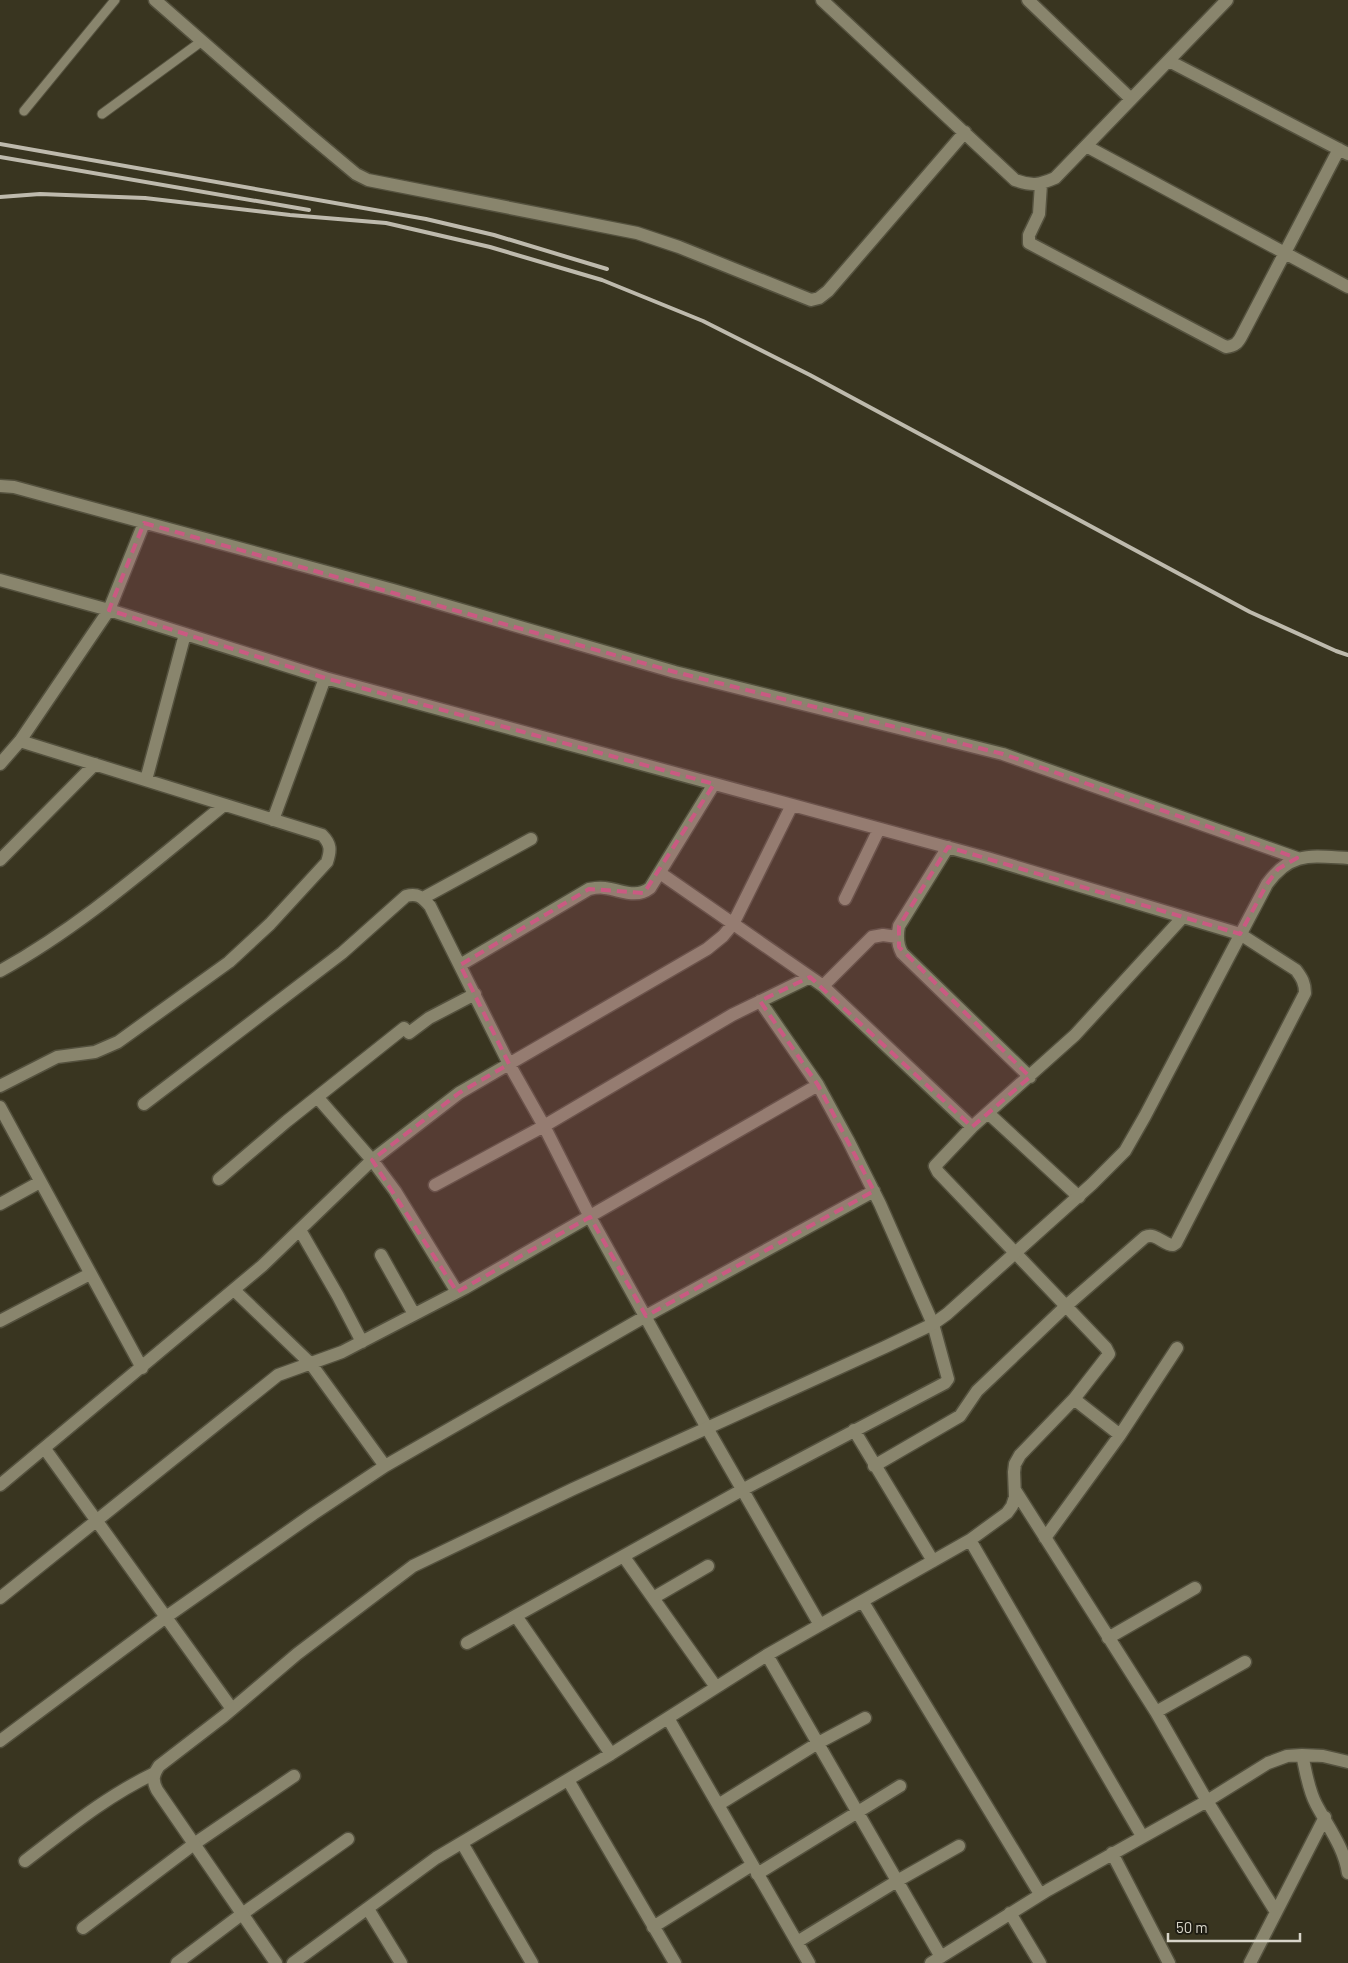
<svg xmlns="http://www.w3.org/2000/svg" width="1348" height="1963" font-family="Barlow,sans-serif">
	<style>
		.lines { fill: none; stroke-linecap: round; stroke-linejoin: round }
		.service-casing { stroke: #54513e; stroke-width: 11 }
		.minor-casing { stroke: #54513e; stroke-width: 15 }
		.tertiary-casing { stroke: #54513e; stroke-width: 15 }
		.service { stroke: #89856d; stroke-width: 9 }
		.minor { stroke: #89856d; stroke-width: 12 }
		.tertiary { stroke: #89856d; stroke-width: 12 }
		.rail { stroke: #bebaad; stroke-width: 4 }
		.marked { fill: #ca5a82; fill-opacity: 0.2; stroke: #ca5a82; stroke-width: 4; stroke-dasharray: 10 6; stroke-linejoin: round }
	</style>
	<rect width="100%" height="100%" fill="#393520"/>
	<g class="lines">
		<g class="service-casing">
			<path id="service" d="M24,111L115,0
				M102,114L202,41"/>
		</g>
		<g class="minor-casing">
			<path id="minor" d="M155,0L307,133L356,174L368,180L637,233L679,247L811,300L819,298L828,291L965,132
				M822,0L1015,180C1032,186 1039,185 1055,178L1227,0
				M1028,0L1131,99
				M1169,61L1348,154
				M1086,146L1348,287
				M1041,184L1039,214L1029,235V243L1226,347C1235,346 1238,343 1242,335L1339,149
				M0,486L14,487L393,590L675,672L1003,754L1297,858
				M0,580L109,610L325,678L987,858L1240,934L1296,970C1302,978 1305,983 1305,993L1176,1243L1173,1245C1163,1245 1156,1232 1145,1237L1066,1306L977,1391L960,1416L874,1466
				M0,764L20,741L109,610L144,523
				M146,780L185,634
				M273,820L325,678
				M948,847L899,926C897,936 897,944 902,953L1030,1077
				M0,860L95,764
				M660,873L823,986L972,1127
				M423,898L531,839
				M845,899L879,829
				M460,965L589,889C594,888 600,887 605,888C621,890 636,899 650,888L714,784
				M0,971C82,926 152,863 224,805
				M823,986L872,937L883,935L897,937
				M409,1033L429,1018L475,994
				M0,1086L57,1057L95,1052L118,1042L229,962L270,924L327,862C331,850 331,844 322,835L20,741
				M318,1098L372,1160L395,1191L457,1292
				M144,1104L342,953L406,896C418,893 422,897 430,906L509,1064L544,1126L590,1217L707,1428L820,1625
				M0,1107L142,1368
				M988,1113L1079,1197
				M219,1179L287,1121L404,1028
				M435,1185L544,1126L732,1015L810,977
				M0,1204L40,1182
				M300,1230L338,1296L362,1342
				M381,1255L414,1314
				M234,1290L311,1364L385,1466
				M0,1321L90,1274
				M1074,1399L1120,1435
				M854,1430L933,1561
				M45,1449L232,1709
				M0,1485L262,1266L372,1160L459,1093L707,949L723,936L733,924L792,805
				M1015,1490L1156,1712L1207,1801L1276,1912
				M1045,1538L1120,1435L1177,1348
				M970,1540L1142,1836
				M624,1557L716,1687
				M0,1598L278,1375L342,1352L465,1288L818,1085
				M653,1598L708,1566
				M863,1602L1040,1894
				M516,1616L611,1754
				M1108,1638L1195,1588
				M467,1643L742,1490L945,1383L948,1379L933,1324L880,1204L848,1140L818,1085L760,1001
				M767,1655L941,1957
				M1156,1712L1245,1662
				M668,1718L809,1963
				M0,1741L166,1617L313,1514L385,1466L646,1316L874,1191
				M1302,1755C1306,1771 1308,1789 1316,1804C1328,1827 1344,1847 1348,1873
				M568,1780L675,1963
				M718,1805L818,1743L865,1718
				M462,1843L532,1963
				M1112,1853L1169,1963
				M25,1861C67,1829 105,1797 153,1774
				M757,1874L900,1786
				M368,1909L401,1963
				M1010,1913L1040,1963
				M653,1927L752,1865
				M83,1928L194,1844L294,1776
				M797,1942L897,1881L959,1846
				M177,1963L242,1914L348,1839
				M293,1963L436,1858L611,1754L767,1655L970,1540L1007,1513L1012,1506L1015,1497L1014,1472L1015,1464L1020,1455L1074,1399L1109,1354L1106,1348L938,1172L935,1166L972,1127L1075,1035L1183,917
				M931,1963L1048,1890L1207,1801L1268,1763L1287,1756L1302,1755L1323,1756L1348,1762
				M1250,1963L1325,1817"/>
		</g>
		<g class="tertiary-casing">
			<path id="tertiary" d="M276,1963L157,1790C152,1780 153,1775 159,1766L224,1716L297,1654L413,1566L573,1489L885,1347L933,1324L947,1314L1092,1184L1125,1151L1145,1116L1267,884C1291,851 1311,856 1348,858"/>
		</g>
		<use href="#service" class="service"/>
		<use href="#minor" class="minor"/>
		<use href="#tertiary" class="tertiary"/>
		<path class="rail" d="M0,144L426,219L494,235L607,269
			M0,157L309,210
			M0,197L40,194L145,198L290,215L386,223L490,247L602,280L703,321L810,375L1250,612L1336,651L1348,655"/>
	</g>
	<path class="marked" d="M144,523L675,672L1003,754L1297,858L1278,869L1267,884L1240,934L948,847L899,926V947L1030,1077L972,1127L810,977L760,1001L818,1085L874,1191L646,1316L590,1217L457,1292L372,1160L459,1093L509,1064L460,965L589,889L644,893L714,784L325,678L109,610Z"/>
	<path d="M1168 1933v8h132v-8" fill="none" stroke="#d8d5c9" stroke-width="2.5"/>
	<text x="1176" y="1933" font-size="15" fill="#d8d5c9" stroke="#1f1d13" stroke-width="4" paint-order="stroke">50 m</text>
</svg>
